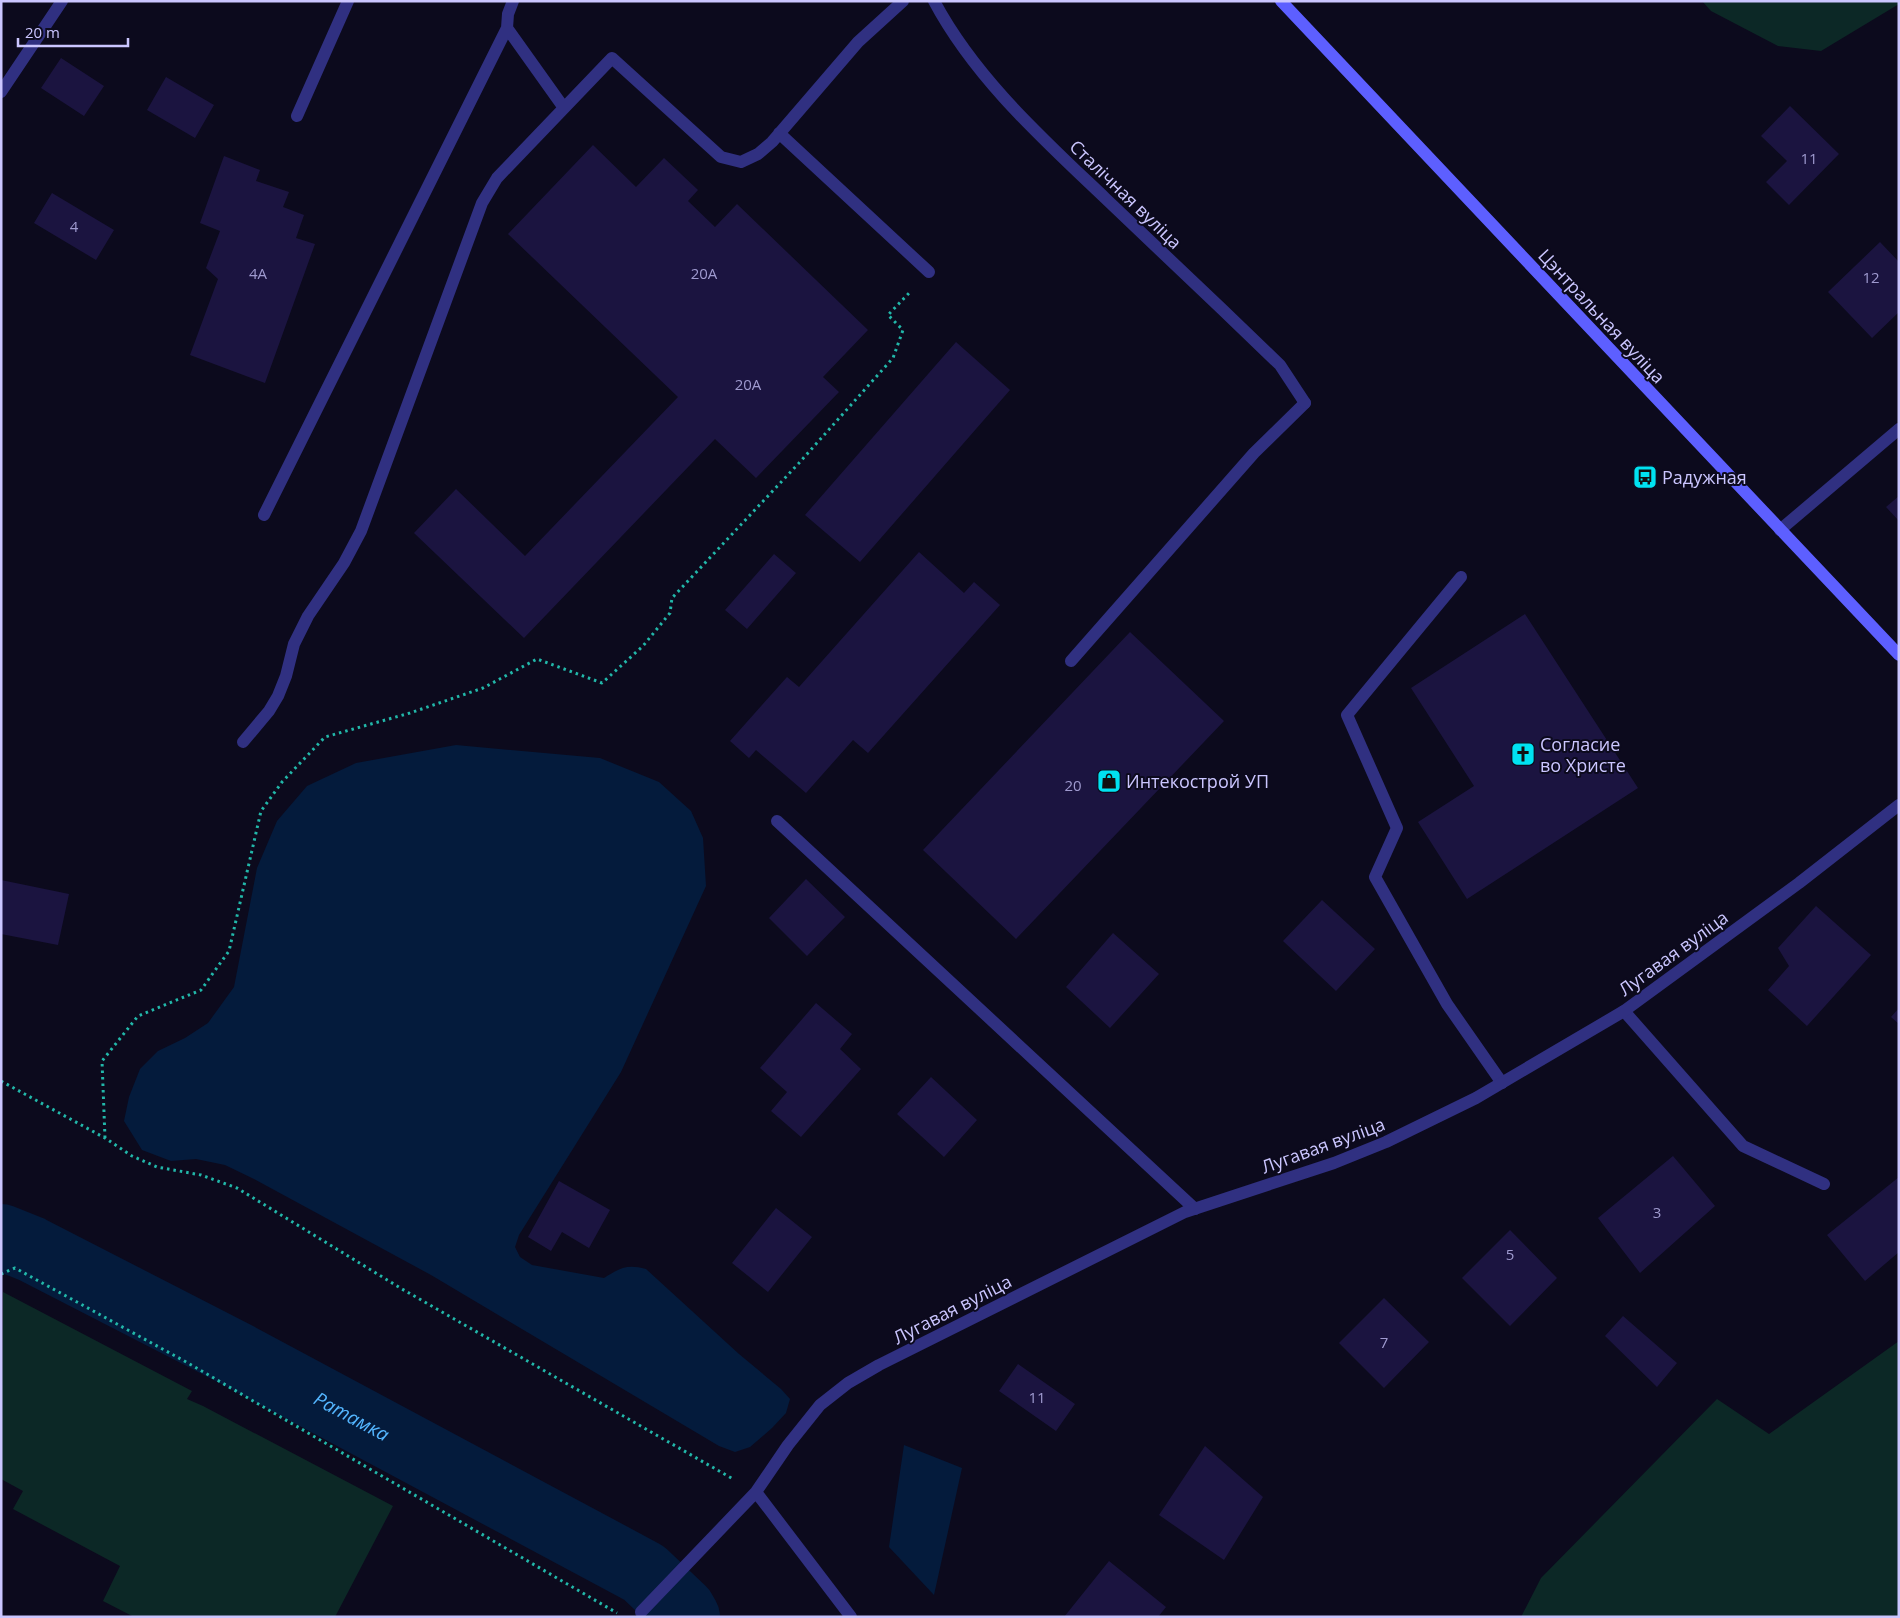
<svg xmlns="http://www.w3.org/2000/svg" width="1900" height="1618" font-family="'Open Sans',sans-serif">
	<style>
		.green { fill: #0c2826 }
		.water { fill: #041b3c }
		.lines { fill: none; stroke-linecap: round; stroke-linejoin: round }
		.river { stroke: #041b3c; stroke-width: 66 }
		.building { fill: #1b1440 }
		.path { stroke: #22b7a9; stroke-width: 3; stroke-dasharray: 2.5 4; stroke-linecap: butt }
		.lane { stroke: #303081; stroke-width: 12 }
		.street { stroke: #303081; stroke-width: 12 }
		.secondary { stroke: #5d5fff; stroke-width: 12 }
		.labels { text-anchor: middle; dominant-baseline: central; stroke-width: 4; stroke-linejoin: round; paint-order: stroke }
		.number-label { font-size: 15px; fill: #9f9acf }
		.street-label { font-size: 18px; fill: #cbc6ff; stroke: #0c0a1d }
		.poi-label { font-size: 18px; fill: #cbc6ff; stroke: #0c0a1d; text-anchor: start }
		.water-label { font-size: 19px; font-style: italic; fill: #54b6ff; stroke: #0c0a1d }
	</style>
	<rect width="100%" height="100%" fill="#0c0a1d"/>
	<path class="green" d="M1702,1H1899V4L1821,51L1778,46L1711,11Z
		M3,1292L192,1391L187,1399L203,1406L393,1506L335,1617H134L103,1601L120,1566L13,1509L23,1491L1,1479Z
		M1899,1341V1617H1521L1541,1578L1717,1399L1769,1434Z"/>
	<path class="water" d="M456,745L600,758L659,782L691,811L703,838L706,886L621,1072L519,1235L515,1247L520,1257L532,1265L604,1278C620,1268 627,1264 646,1269L739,1354L781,1389L790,1399L786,1413L772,1428L750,1447L735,1452L719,1446L431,1275L254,1179L225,1165L196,1159L171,1161L142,1150L124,1121L129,1097L140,1069L158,1051L185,1038L208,1023L234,987L257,868L277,821L307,786L356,763Z
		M904,1445L962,1468L934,1595L889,1547Z"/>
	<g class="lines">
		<path class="river" id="s1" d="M1,1237L31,1249L241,1357L644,1573L683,1610L687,1617"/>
	</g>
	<path class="building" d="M61,58L104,86L84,116L41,88Z
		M166,77L214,105L195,138L147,110Z
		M1790,106L1839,154L1789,205L1766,182L1787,161L1761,136Z
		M593,145L636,187L664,158L698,190L688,201L715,227L737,204L868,330L823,377L839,392L756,478L715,439L524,638L414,533L456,489L525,556L678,397L508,234Z
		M224,156L260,170L256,181L289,192L283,207L304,215L296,238L315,244L265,383L190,355L218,279L206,268L220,231L200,223Z
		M52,193L114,230L96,260L34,223Z
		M1880,242L1899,262V312L1872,338L1828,292Z
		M956,342L1010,390L860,562L805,515Z
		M1899,496V521L1886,507Z
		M919,552L964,593L974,582L1000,605L868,753L853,740L806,793L756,750L749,758L730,741L787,677L799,687Z
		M774,554L796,573L747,629L725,610Z
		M1525,614L1638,788L1467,899L1418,822L1474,786L1411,688Z
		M1130,632L1224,721L1016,939L923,850Z
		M806,879L845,917L807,956L769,918Z
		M1,880L69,894L58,945L1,934Z
		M1322,900L1375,949L1336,991L1283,941Z
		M1816,906L1871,955L1807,1026L1768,990L1789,966L1778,948Z
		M1113,933L1159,974L1110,1028L1066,987Z
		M816,1003L852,1034L840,1049L861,1069L801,1137L771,1111L787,1092L760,1068Z
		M1899,1008V1024L1891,1017Z
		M931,1077L977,1120L944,1157L897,1114Z
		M1673,1156L1715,1206L1640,1273L1598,1218Z
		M1899,1177V1252L1865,1281L1827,1235Z
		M559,1181L610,1210L589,1248L562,1232L551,1251L528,1237Z
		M776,1208L812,1237L768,1292L732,1263Z
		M1510,1230L1557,1278L1510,1326L1462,1278Z
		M1384,1298L1429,1342L1384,1388L1339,1343Z
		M1623,1316L1677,1363L1657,1387L1605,1336Z
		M1018,1364L1075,1404L1056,1431L999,1391Z
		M1205,1446L1263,1497L1224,1560L1159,1515Z
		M1109,1561L1166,1607L1158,1617H1064Z"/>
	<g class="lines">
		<path class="path" d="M1,1081L105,1138L132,1156L157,1167L201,1175L237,1188L402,1289L733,1479
			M105,1138L102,1061L138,1016L201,990L229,951L261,811L282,782L325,737L410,713L483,688L537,659L602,683L643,646L670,613L672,598L799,463L893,358L903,330L888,315L911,291
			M1,1274L15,1268L188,1363L617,1613"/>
		<path class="lane" d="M513,1L508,14L507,28L564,108
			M297,116L348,1
			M779,133L929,272
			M264,515L507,28
			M1461,577L1347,715L1397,828L1375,877L1447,1004L1502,1083
			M1071,661L1254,453L1305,403
			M243,742L269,711L278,696L286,676L294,644L308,616L344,563L361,531L482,203L497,178L612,58L721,157L741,162L758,154L772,142L858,42L903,1
			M777,821L1195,1209
			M1624,1011L1743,1146L1824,1184"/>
		<path class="street" d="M934,1C975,78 1042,138 1105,198C1163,253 1222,309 1280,365L1305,403
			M1,92L62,1
			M1780,530L1899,429
			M756,1492L851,1617
			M641,1612L756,1492L788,1445L820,1405L848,1383L879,1365L1185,1212L1334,1163L1386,1142L1476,1098L1624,1011L1799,883L1899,805"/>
		<path class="secondary" d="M1281,1L1899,655"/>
	</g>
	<defs>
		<g id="bus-square" transform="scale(1.25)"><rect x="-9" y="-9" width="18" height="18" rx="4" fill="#00e2f1" stroke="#0c0a1d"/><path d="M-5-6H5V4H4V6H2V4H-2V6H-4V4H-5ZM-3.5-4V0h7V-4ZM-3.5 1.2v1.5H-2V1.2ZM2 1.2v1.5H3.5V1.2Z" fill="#111"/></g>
		<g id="church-square" transform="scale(1.25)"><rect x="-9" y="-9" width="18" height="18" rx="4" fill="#00e2f1" stroke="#0c0a1d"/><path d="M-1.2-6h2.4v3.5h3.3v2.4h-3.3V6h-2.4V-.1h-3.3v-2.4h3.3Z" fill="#111"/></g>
		<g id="shop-square" transform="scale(1.25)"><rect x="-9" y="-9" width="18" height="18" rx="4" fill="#00e2f1" stroke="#0c0a1d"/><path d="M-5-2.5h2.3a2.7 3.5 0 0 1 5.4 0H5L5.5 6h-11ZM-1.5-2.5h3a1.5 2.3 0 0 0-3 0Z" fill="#111"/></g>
	</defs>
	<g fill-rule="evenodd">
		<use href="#bus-square" x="1645" y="477"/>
		<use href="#church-square" x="1523" y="754"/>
		<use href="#shop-square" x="1109" y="781"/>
	</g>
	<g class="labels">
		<g class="number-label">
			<text x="1809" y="158">11</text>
			<text x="74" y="226">4</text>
			<text x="258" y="273">4А</text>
			<text x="704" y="273">20А</text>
			<text x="1871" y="277">12</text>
			<text x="748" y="384">20А</text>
			<text x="1073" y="785">20</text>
			<text x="1657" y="1212">3</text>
			<text x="1510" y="1254">5</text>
			<text x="1384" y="1342">7</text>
			<text x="1037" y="1397">11</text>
		</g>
		<g class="street-label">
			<text transform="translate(1126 194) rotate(44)">Сталічная вуліца</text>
			<text transform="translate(1602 316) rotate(47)">Цэнтральная вуліца</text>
			<text transform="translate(1673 953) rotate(-36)">Лугавая вуліца</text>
			<text transform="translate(1323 1145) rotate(-20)">Лугавая вуліца</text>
			<text transform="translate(952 1309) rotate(-27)">Лугавая вуліца</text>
		</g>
		<g class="poi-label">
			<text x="1662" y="477">Радужная</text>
			<text x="1540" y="744">Согласие<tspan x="1540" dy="21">во Христе</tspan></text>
			<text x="1126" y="781">Интекострой УП</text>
		</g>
		<g class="water-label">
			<text stroke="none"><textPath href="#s1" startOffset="394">Ратамка</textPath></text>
		</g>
	</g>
	<rect width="1900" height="1618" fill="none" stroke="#cbc6ff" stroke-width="5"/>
	<path d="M18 38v8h110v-8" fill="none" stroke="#cbc6ff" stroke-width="2.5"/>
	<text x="25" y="38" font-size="15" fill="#cbc6ff" stroke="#0c0a1d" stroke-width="4" paint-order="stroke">20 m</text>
</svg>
